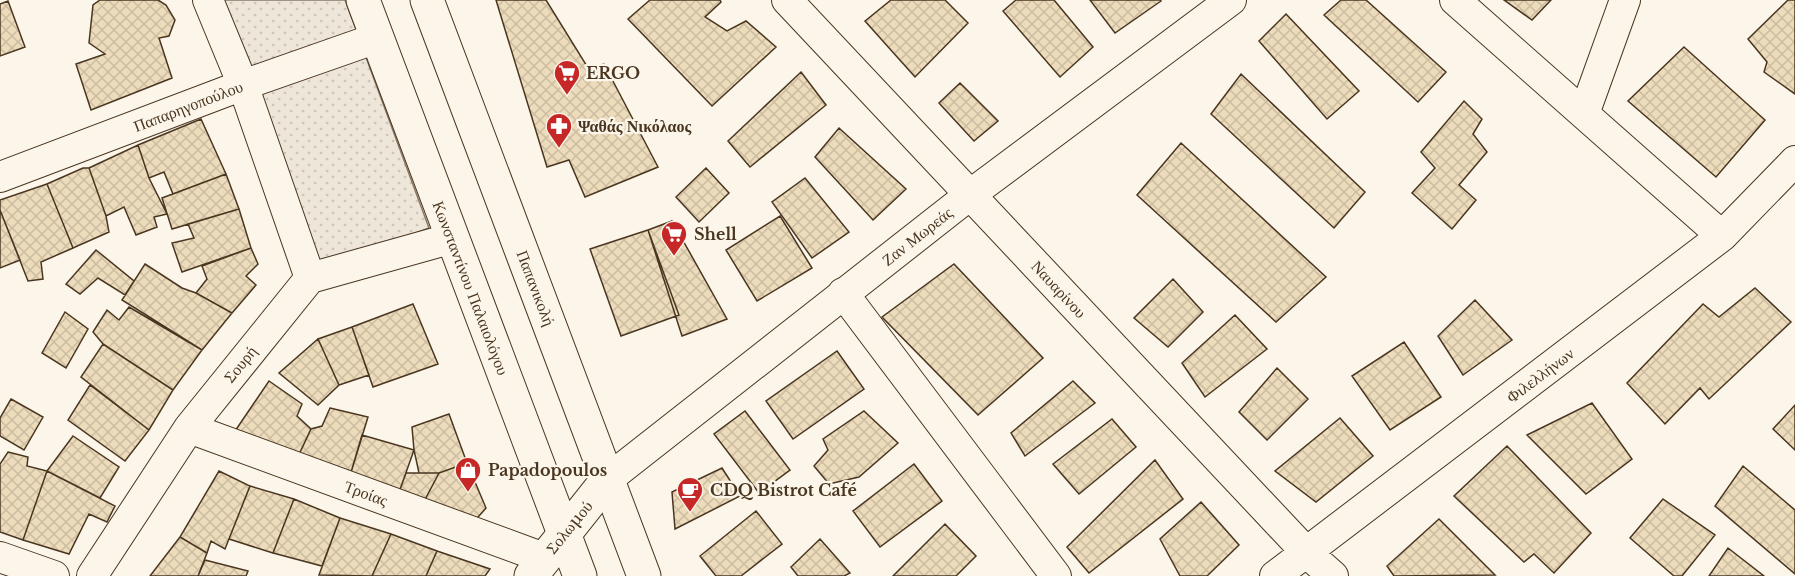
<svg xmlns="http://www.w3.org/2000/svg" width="1795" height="576" font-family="'Libre Baskerville',serif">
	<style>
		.green { fill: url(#green-dots); stroke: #887966; stroke-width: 1.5 }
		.building { fill: url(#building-cross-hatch); stroke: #4a3520; stroke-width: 1.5 }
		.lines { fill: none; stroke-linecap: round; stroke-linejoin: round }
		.minor-casing { stroke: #4a3520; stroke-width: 32 }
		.tertiary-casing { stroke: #4a3520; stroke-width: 35 }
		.secondary-casing { stroke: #4a3520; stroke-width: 35 }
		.minor { stroke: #fbf6e9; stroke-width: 30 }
		.tertiary { stroke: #fbf6e9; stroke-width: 33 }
		.secondary { stroke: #fbf6e9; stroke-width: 33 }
		.labels { text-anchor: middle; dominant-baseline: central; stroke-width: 4.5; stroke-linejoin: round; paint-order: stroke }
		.poi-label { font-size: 16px; font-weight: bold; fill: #4a3520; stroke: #fbf6e9; text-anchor: start }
		.street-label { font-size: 16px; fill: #4a3520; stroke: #fbf6e9 }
	</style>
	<defs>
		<pattern id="green-dots" width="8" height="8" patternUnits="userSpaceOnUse" patternTransform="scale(1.5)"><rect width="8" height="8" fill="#ede6d9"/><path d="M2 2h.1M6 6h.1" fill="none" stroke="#cdc6ba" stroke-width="1.8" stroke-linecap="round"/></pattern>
		<pattern id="building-cross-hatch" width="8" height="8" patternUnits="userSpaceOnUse" patternTransform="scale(1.5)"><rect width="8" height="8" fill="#ecdcbc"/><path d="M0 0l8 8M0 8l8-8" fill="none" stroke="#ccbda1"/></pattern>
	</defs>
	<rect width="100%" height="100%" fill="#fbf6e9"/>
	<path class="green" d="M220,0H345L357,32L247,72Z
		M364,52L429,228L319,269L254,93Z"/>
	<path class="building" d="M100,0H158L166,5L175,20L169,36L159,38L172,78L91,110L76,64L105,54L89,43L93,5Z
		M496,0H546L588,68L604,64L658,167L585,197L569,160L547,167Z
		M650,0H720L721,2L705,17L727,31L746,21L776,47L712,106L628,19Z
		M891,0H945L968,23L915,77L865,21Z
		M1016,0H1054L1093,47L1060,77L1003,11Z
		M1090,0H1160L1161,1L1115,33Z
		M1341,0H1366L1446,72L1418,102L1324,15Z
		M1504,0H1551L1532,20Z
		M1788,0H1795V94L1764,72L1767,62L1748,39Z
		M8,1L25,47L0,56V4Z
		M1286,14L1359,91L1327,119L1259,41Z
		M1684,47L1765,120L1716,177L1628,101Z
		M801,72L826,105L750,167L728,141Z
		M1241,74L1365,192L1334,228L1211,114Z
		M960,83L998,121L974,141L939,103Z
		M1464,101L1482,119L1473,134L1487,152L1459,185L1476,200L1452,229L1412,193L1435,168L1421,152Z
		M201,119L226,174L173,194L164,172L149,178L138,145Z
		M839,128L906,189L873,220L815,157Z
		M1181,143L1326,277L1276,322L1137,195Z
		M138,145L149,178L167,214L154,217L157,227L136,235L124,207L106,216L89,168Z
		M83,168H89L106,216L109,232L73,248L47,184Z
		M706,168L729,193L699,222L676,197Z
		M226,174L239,209L172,229L162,198Z
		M805,178L849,232L812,258L772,202Z
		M47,184L73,248L41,262L43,279L28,281L0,210V200Z
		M239,209L251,248L182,272L172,243L194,238L188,224Z
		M0,210L20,260L0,268Z
		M780,216L812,268L757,301L726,250Z
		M672,221L727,319L682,336L648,230Z
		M648,230L679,315L621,336L590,249Z
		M251,248L258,264L246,276L256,285L232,313L196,293L207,279L202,266Z
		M96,250L134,281L125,295L98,278L80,294L66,284Z
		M145,264L182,288L196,293L232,313L202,350L122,300Z
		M954,264L1043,358L978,415L882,317Z
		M1173,279L1203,312L1168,347L1134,318Z
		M1755,288L1791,322L1709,399L1700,388L1665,424L1627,383L1703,304L1719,317Z
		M1475,300L1512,340L1463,375L1438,336Z
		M413,304L438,364L373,387L352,327Z
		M129,307L202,350L173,390L103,344L93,332L107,310L119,320Z
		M65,312L88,329L66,368L42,353Z
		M1235,315L1267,349L1205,397L1182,363Z
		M352,327L369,375L339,385L318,339Z
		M318,339L339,385L318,405L279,373Z
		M1404,342L1441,397L1390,430L1352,376Z
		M103,344L173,390L149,430L81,377Z
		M837,351L864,389L793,439L766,401Z
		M1277,368L1308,399L1267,440L1239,412Z
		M269,381L302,404L297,416L311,429L295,463L231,437Z
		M1073,381L1095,403L1025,456L1011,433Z
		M90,385L149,430L125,461L68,420Z
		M11,399L43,417L24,450L0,436V418Z
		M1592,403L1632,459L1586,494L1527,435Z
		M1795,405V450L1773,429Z
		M330,408L368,417L349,479L295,463L311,429L322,426Z
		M745,411L790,470L759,493L714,434Z
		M864,411L898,443L859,477L829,484L814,466L828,450L823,439Z
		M449,414L467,463L439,473H419L414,450L412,427Z
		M1340,418L1373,456L1316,502L1275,471Z
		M1112,419L1136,447L1079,494L1053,464Z
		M362,435L414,450L397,498L349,479Z
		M73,436L119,467L100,498L47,471Z
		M1507,446L1591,533L1554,573L1534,554L1524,562L1454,496Z
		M8,452L28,457L27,466L47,471L23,540L0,532V464Z
		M1155,460L1183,499L1089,573L1067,547Z
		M467,463L486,508L471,525L420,509L439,473Z
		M914,464L942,501L880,547L853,511Z
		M1743,466L1795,510V574L1715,506Z
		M722,468L740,496L675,529L672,492Z
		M47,471L115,506L107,522L89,514L69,554L23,540Z
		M219,471L250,486L225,549L211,541L207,553L180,537Z
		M406,473H439L420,509L397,498Z
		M250,486L294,499L273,553L229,539Z
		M294,499L340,518L322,566L273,553Z
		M1663,499L1715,535L1682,576H1674L1630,538Z
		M1201,502L1239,545L1207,576H1180L1160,539Z
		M756,511L782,544L741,576H716L700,556Z
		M340,518L391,534L372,576L319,575Z
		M1439,519L1495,575L1394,576L1387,566Z
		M945,524L976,556L956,576H893Z
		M391,534L437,551L426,576H372Z
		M180,537L207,553L198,576H150Z
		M820,539L850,573L844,576H798L791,567Z
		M1728,548L1764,576H1709Z
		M437,551L490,569L485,576H426Z
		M205,560L248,571L246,576H198Z"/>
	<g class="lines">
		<g class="minor-casing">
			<path id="minor" d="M208,0L243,85L310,278
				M787,0L1307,553L1333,576
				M1455,0L1722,236
				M1584,114L1625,0
				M0,177L243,85L377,38
				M843,293L1056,576
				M189,428L544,558
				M608,479L971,194L1231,0
				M0,557L54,576
				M92,576L189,428L310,278L453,238
				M1275,576L1722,236L1795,161"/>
		</g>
		<g class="tertiary-casing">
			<path id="tertiary" d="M531,576L608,479"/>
		</g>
		<g class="secondary-casing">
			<path id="secondary" d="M363,0L580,576
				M427,0L644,576"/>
		</g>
		<use href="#minor" class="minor"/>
		<use href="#tertiary" class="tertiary"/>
		<use href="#secondary" class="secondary"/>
	</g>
	<defs>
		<g id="supermarket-pin" transform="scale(1.35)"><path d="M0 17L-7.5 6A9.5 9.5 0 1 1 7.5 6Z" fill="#c62828" stroke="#fbf6e9"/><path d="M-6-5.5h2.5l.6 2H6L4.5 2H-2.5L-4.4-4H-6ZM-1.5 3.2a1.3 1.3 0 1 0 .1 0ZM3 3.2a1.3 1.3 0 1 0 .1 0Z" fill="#fff"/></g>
		<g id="pharmacy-pin" transform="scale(1.35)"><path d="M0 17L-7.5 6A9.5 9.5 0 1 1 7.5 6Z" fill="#c62828" stroke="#fbf6e9"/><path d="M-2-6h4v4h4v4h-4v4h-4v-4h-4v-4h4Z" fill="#fff"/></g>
		<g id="shop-pin" transform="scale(1.35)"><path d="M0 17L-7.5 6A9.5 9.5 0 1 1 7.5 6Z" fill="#c62828" stroke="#fbf6e9"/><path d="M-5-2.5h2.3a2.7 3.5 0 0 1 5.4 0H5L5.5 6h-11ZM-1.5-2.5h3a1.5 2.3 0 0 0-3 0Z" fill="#fff"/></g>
		<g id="cafe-pin" transform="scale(1.35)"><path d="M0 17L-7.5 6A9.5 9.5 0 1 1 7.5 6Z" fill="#c62828" stroke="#fbf6e9"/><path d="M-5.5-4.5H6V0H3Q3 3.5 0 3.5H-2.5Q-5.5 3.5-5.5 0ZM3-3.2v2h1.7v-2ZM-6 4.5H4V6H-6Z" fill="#fff"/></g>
	</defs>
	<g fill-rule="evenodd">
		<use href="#supermarket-pin" x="567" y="73"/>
		<use href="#pharmacy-pin" x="559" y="126"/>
		<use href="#supermarket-pin" x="674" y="234"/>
		<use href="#shop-pin" x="468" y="470"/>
		<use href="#cafe-pin" x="690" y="490"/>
	</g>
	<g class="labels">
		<g class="poi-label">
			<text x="586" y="73">ERGO</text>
			<text x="578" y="126">Ψαθάς Νικόλαος</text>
			<text x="694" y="234">Shell</text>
			<text x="488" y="470">Papadopoulos</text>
			<text x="710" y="490">CDQ Bistrot Café</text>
		</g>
		<g class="street-label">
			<text transform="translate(188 106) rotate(-21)">Παπαρηγοπούλου</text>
			<text transform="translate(917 236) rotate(-38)">Ζαν Μωρεάς</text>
			<text transform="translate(471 288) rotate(69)">Κωνσταντίνου Παλαιολόγου</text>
			<text transform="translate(536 288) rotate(69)">Παπανικολή</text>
			<text transform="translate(1059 289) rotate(47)">Ναυαρίνου</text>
			<text transform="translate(240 364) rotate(-51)">Σουρή</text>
			<text transform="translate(1540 375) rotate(-37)">Φιλελλήνων</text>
			<text transform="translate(366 493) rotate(20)">Τροίας</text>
			<text transform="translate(569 527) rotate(-51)">Σολωμού</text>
		</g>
	</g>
</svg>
